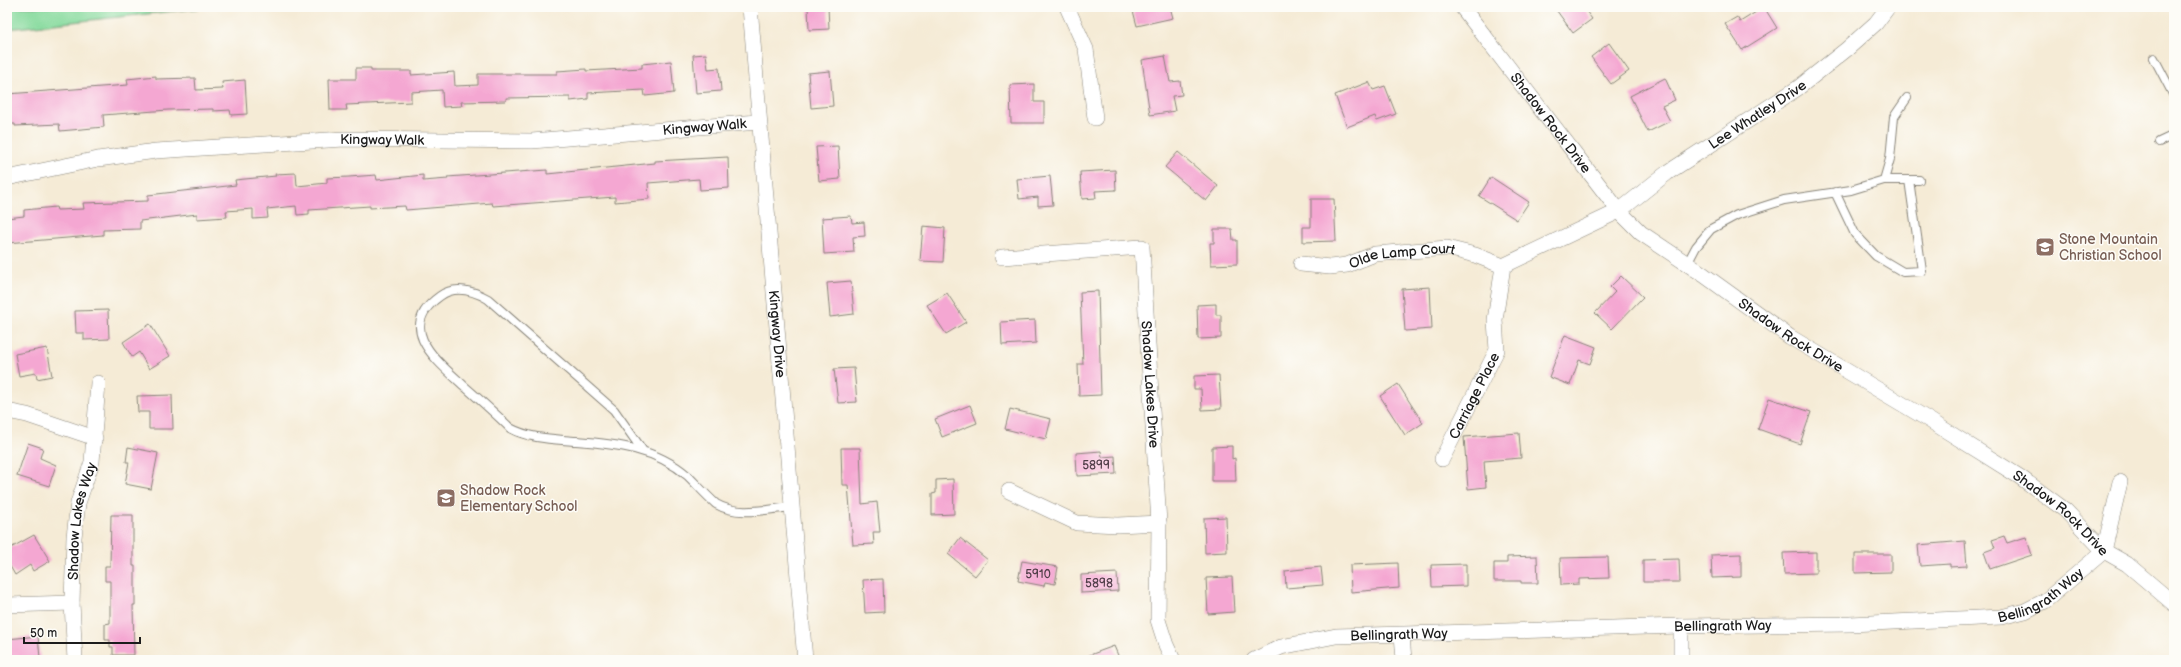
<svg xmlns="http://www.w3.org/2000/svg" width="2181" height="667" font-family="'Balsamiq Sans',sans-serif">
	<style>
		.green { fill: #86da9d; stroke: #517b5c }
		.building { fill: #f4a7d2 }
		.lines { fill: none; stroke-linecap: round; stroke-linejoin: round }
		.lane-casing { stroke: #888479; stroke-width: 10 }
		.street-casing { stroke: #888479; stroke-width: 16 }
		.lane { stroke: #fff; stroke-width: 8 }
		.street { stroke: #fff; stroke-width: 15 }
		.labels { text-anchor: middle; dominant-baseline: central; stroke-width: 3; stroke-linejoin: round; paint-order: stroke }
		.number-label { font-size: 12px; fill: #523f4a }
		.street-label { font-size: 14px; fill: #1c1c1c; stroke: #fdfcf7 }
		.education-label { font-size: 14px; fill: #785e54; stroke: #fdfcf7; text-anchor: start }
	</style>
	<rect width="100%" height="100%" fill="#fdfcf7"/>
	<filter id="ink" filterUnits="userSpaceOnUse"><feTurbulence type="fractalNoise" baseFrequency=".025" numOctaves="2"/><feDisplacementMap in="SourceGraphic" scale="8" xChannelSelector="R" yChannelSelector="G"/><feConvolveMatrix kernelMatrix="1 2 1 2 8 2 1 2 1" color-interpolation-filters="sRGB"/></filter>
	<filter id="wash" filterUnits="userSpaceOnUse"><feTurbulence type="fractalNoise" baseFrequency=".012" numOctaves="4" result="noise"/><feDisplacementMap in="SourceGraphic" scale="16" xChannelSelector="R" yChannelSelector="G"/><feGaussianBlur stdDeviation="0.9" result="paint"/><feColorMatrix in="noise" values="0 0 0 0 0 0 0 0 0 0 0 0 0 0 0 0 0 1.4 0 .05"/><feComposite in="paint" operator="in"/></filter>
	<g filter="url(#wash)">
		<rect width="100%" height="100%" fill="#f5ebd6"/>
		<path class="green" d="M7,7H213L7,29Z"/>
		<g id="blocks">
			<path class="building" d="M808,7H828L829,29L809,30Z
				M1132,7H1170L1173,18L1137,26Z
				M1554,7H1583L1592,19L1573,33Z
				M1764,7L1777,28L1742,50L1725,24L1737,17L1740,22Z
				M1609,43L1629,71L1611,84L1591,57Z
				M706,54L708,69L719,68L721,91L696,93L693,55Z
				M1165,56L1170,82L1180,81L1182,95L1172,96L1175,111L1150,115L1142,60Z
				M671,61L674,93L645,96L644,90L588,93V99L570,101V97L506,98V101L461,102L462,106L443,107L442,90L411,92V102L346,105L347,110H330L329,79H356V68H371V71H411V75L454,72L455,86L478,85V74H557V71L586,69V71L642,68V64Z
				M830,71L833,106L811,108L808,73Z
				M156,76V79L195,78L196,90L223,89L222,82L245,80L247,114L231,115L230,110L213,111V109L168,110L103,115L104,127L60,131L59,124L15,126V124H7V94L128,85L127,79Z
				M1665,78L1675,100L1662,106L1670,121L1648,132L1630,96Z
				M1369,82L1373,90L1385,86L1396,114L1377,121L1375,116L1347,127L1335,95Z
				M1034,84V102H1044V123H1011L1010,85Z
				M838,146L840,179L819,181L816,147Z
				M1178,152L1218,186L1206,201L1165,167Z
				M728,157L729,188L700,190L699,179L648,183L649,199L615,202V197L493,206L492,203L406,210L405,206L370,208V206L309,210V214L297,215L296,206L267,209L268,218L253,219V209L226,211L227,217L197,219V214L140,221V229L103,230V235L7,243V218L24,216V210L56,207L57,210L84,209L83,203L148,201V195L236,185L235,180L276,176L275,174L296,173L297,186L327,183V178L349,177L376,175L377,180L423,175V181L448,179L447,177L547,170V174L655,163V161Z
				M1115,170L1116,190L1095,191L1096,198L1082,199L1080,172Z
				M1050,176L1053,205L1038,206V197L1019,199L1017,179Z
				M1491,177L1529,202L1517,220L1479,196Z
				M1311,199H1334L1336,241L1303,242V227H1311Z
				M851,216L852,223L864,222L865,236L853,237L854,252L824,254L822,218Z
				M923,226L945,228L943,262L920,261Z
				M1214,229H1232L1233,240H1237V264L1211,265L1210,243H1214Z
				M1621,276L1643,297L1612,329L1595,313L1615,292L1610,287Z
				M851,281L854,314L830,317L827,283Z
				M1430,287L1432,329L1405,331L1402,289Z
				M1098,291L1101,395L1079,396L1078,364H1083L1080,292Z
				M947,293L966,322L946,334L927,305Z
				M1216,304V315H1221V338L1198,339L1197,305Z
				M108,310L109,339L84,340V333H76L75,311Z
				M1035,320L1036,343L1002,345L1001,322Z
				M150,324L170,356L149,369L139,352L132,357L123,342Z
				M1565,335L1596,347L1590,364L1579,360L1570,385L1549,377Z
				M47,348L52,376L37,379L36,373L19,376L15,354Z
				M854,368L857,402L838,403L834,369Z
				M1219,375L1221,409L1202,410L1201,389H1194V376Z
				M1398,384L1423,423L1405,435L1380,396Z
				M172,395L173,429H149V412H138L137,396Z
				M1769,398L1811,412L1800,444L1758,429Z
				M970,405L977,423L942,437L935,419Z
				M1010,409L1051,419L1046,439L1005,429Z
				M1519,433L1521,458L1484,461L1486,487L1468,489L1464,437Z
				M28,443L43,448L40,458L56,465L49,486L17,476Z
				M1232,446V459L1235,458L1236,481H1212V447Z
				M128,447L158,453L151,489L125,484L129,462H126Z
				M841,448H860L862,504L877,502L880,532H873L874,544L853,545L848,485H842Z
				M1101,451L1102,457L1115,456L1116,474L1077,476L1076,453Z
				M953,479L954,514L932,515V494L936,493V480Z
				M111,515H133V566H135V605H133L134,655H113V647H110V640H105V624L110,623V581H105V566H110Z
				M1226,517L1227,552L1205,553L1204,518Z
				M34,535L50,561L33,571L30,565L15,575L7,561V550Z
				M2004,536L2007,543L2026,537L2032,555L1990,569L1984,552L1995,548L1992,540Z
				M960,538L988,560L975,576L948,554Z
				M1965,541L1967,566L1950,567V564L1920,566L1918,545Z
				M1816,552V573L1784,574L1783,553Z
				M1741,554V577L1712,578L1711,555Z
				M1855,554H1891V572L1855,573Z
				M1537,556L1538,583H1521V581H1494V563H1507V557Z
				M1608,557L1609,578L1579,579V584L1561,585L1560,558Z
				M1679,559L1680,582H1643V560Z
				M1022,561L1058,567L1055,584L1045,582L1044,586L1018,581Z
				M1398,563L1399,588L1351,592L1350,565Z
				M1466,564V586L1432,587L1431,565Z
				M1321,567L1323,585L1286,588L1285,571Z
				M1117,573L1118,591L1081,593V575Z
				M1232,577L1234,612L1208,614L1206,578Z
				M883,579L884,612L865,613L863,580Z
				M38,636L40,658L7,660V639Z
				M1114,646L1120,660H1080L1079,659Z"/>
		</g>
	</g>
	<g filter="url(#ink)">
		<use href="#blocks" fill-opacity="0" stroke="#888479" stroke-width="1"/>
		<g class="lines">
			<g class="lane-casing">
				<path id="lane" d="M2154,58L2174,96
					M2159,142L2174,135
					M1884,180L1890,159L1894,117L1907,98
					M1835,192L1855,234L1876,256L1903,272L1922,271L1909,180
					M1687,264L1696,247L1711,229L1737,215L1784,200L1851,190L1884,180H1919
					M643,451L614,410L488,299C474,291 455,285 440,296C395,328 436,360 463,385C479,399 495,413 510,428C530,439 554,439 576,441C616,444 656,448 688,476C697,485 706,495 716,504C738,517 767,509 792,507"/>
			</g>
			<g class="street-casing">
				<g id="street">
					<path id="s1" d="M750,7L805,660"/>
					<path d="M1067,7L1086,49L1095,118"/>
					<path id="s2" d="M1462,7L1619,211L1641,233L1704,275L1790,337L1929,420L2020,477L2065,510L2104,551L2127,564L2174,604"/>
					<path id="s3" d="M7,178L98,159L156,151L344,139L532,141L758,122"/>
					<path id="s4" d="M1002,257L1142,247L1159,523L1158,620L1166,645L1173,660"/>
					<path id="s5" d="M1301,264L1330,267L1347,265L1375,254L1447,248L1475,255L1503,266"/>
					<path d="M7,411L27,415L95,438"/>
					<path id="s6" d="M1442,459L1497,350L1495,320L1503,266L1619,211L1667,173L1798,88L1847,49L1876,23L1888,7"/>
					<path d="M1009,491L1077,523L1118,525L1159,523"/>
					<path d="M7,605L72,603"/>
					<path d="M1681,626V660"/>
					<path d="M1402,635L1404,660"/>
					<path id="s7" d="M75,660L72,603L74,537L78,503L92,462L98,383"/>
					<path id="s8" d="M1254,660L1281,647L1336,636L1681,626L1850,624L2001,617L2025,611L2045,601L2104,551L2120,482"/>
				</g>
			</g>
			<use href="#lane" class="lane"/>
			<use href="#street" class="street"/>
		</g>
	</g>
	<defs>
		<g id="school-square" transform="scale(1)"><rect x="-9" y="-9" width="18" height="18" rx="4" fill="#8d6e63" stroke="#fdfcf7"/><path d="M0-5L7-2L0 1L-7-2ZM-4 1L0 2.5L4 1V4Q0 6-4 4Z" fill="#fff"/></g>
	</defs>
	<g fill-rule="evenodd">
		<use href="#school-square" x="2045" y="247"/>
		<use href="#school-square" x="446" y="498"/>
	</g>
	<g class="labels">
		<g class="number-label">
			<text x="1096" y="465">5899</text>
			<text x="1038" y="574">5910</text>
			<text x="1099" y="583">5898</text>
		</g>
		<g class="street-label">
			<text stroke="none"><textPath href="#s6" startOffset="504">Lee Whatley Drive</textPath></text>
			<text stroke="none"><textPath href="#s2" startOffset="146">Shadow Rock Drive</textPath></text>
			<text stroke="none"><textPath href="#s3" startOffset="701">Kingway Walk</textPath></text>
			<text stroke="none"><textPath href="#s3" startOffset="378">Kingway Walk</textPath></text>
			<text stroke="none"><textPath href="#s5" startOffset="103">Olde Lamp Court</textPath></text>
			<text stroke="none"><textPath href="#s1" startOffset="328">Kingway Drive</textPath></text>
			<text stroke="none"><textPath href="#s2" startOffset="470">Shadow Rock Drive</textPath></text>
			<text stroke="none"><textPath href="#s4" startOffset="278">Shadow Lakes Drive</textPath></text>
			<text stroke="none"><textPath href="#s6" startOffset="71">Carriage Place</textPath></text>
			<text stroke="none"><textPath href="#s2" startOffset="794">Shadow Rock Drive</textPath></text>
			<text stroke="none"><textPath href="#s7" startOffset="140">Shadow Lakes Way</textPath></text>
			<text stroke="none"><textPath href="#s8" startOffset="797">Bellingrath Way</textPath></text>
			<text stroke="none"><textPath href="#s8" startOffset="473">Bellingrath Way</textPath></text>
			<text stroke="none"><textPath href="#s8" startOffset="149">Bellingrath Way</textPath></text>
		</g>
		<g class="education-label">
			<text x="2059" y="239">Stone Mountain<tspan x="2059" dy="16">Christian School</tspan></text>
			<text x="460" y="490">Shadow Rock<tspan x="460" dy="16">Elementary School</tspan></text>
		</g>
	</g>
	<rect width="2181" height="667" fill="none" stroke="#fdfcf7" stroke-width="24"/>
	<path d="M24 637v6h116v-6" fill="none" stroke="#1c1c1c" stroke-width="2"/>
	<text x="30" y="637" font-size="12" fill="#1c1c1c" stroke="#fdfcf7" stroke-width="3" paint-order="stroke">50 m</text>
</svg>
